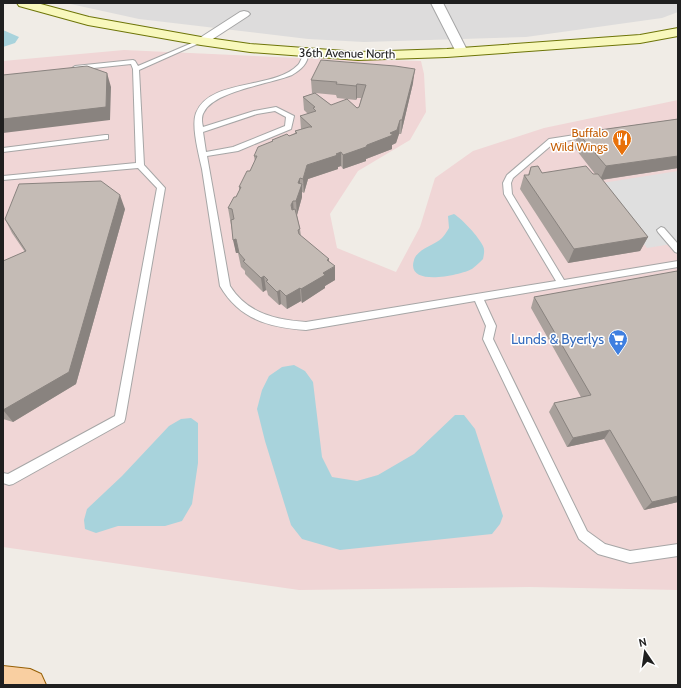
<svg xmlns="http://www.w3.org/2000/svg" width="681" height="688" font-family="Cabin,sans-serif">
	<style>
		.residential { fill: #dddcdc }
		.commercial { fill: #f0d6d6 }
		.parking { fill: #dfdfdf }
		.water { fill: #a8d3dc }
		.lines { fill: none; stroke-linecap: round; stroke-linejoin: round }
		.lane-casing { stroke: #a6a6a6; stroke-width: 2 }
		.street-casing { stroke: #a6a6a6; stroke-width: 2 }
		.secondary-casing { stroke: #6e7508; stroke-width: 2 }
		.primary-casing { stroke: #965f04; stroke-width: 2 }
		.lane { fill: #fff; fill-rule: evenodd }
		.street { fill: #fff; fill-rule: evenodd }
		.secondary { fill: #f8f8bc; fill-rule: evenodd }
		.primary { fill: #f9cfa1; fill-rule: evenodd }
		.wall { fill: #a9a19c; fill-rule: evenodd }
		.shaded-wall { fill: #89837f }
		.building { fill: #c4bbb5; stroke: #89837f }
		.labels { text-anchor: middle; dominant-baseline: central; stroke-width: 3; stroke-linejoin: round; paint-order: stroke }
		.far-street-label { font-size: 12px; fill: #1f1f1f; stroke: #fff }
		.far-food-label { font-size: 12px; fill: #c56008; stroke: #fff; text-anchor: end }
		.shop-label { font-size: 14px; fill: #366cbe; stroke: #fff; text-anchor: end }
	</style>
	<rect width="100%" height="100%" fill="#f0ece6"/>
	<path class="residential" d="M66,3H678V12L662,18L526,37L364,42L308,39L139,19Z"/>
	<path class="commercial" d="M124,50L299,58L421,61L424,74L426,112L410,140L358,171L330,214L337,248L396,272L420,227L435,178L473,151L544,128L678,100V590L530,587L299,590L3,547V61Z"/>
	<path class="parking" d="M678,171V243L647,248L596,184Z"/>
	<path class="water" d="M3,30L19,37L15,43L3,47Z
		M454,214C462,219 479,237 483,246C485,250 484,254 483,259C480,262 476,266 472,269C461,275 405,288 414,260C417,249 435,245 442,238C445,235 447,231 449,228L448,216Z
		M294,365L305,371L313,382L322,457L332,477L357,481L378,475L414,454L455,415H464L475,429L503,516L500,524L492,534L340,550L302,539L291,525L265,441L257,409L262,390L269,376L282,367Z
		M191,418L198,423V463L192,504L182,521L165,526H118L96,533L85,529L84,520L87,509L122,476L169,426L181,419Z"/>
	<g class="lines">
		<g class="lane-casing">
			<path id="lane" d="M199,40L204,41L139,70L144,165L165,188L125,419L124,422L13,484L9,485L3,483V473L8,474L115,416L157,188L138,168L3,180V176L136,163L133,69L131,64L75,70L72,68L75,66L133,60L135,61L138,66Z
				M304,52L309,53C307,64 302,69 292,75C270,84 214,91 204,112C201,116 202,123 203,127L254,111L276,107L294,116L291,129L238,151L207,156L230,286C247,313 275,320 306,322L556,281L504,194L503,183L507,175L549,139L594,132V136L554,143L513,178L511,183L512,194L564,280L678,261V267L484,300L496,326L493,339L587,531L605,544L630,551L678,544V556L630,563L598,554L579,539L483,339L486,326L475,301L306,330C269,327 240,320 220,286C214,247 208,208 202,169C199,155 191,126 196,113C210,78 274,90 298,65C301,62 302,56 304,52ZM275,111L286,117L285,126L233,147L206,152L203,132L257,114Z
				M105,135H108V139L3,152V148Z
				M661,227L664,228L678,244V253L675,252L658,232L657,230Z"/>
		</g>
		<g class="street-casing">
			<path id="street" d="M431,3H443L468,52L466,55H458L456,52Z
				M244,11L248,12L250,14L248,16L205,44H197L195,41L240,12Z"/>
		</g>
		<g class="secondary-casing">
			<path id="secondary" d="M17,3H37L89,17L201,37L250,44L358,52L447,49L640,35L678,28V36L640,43L447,57L358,60L250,52L201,45L88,25L19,6Z"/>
		</g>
		<g class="primary-casing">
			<path id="primary" d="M3,666L30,669L41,674L46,685H3Z"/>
		</g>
		<use href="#lane" class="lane"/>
		<use href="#street" class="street"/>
		<use href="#secondary" class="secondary"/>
		<use href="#primary" class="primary"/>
	</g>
	<path class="wall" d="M311,80L413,83L401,134H399L396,143L392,145V149L366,159V161L343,169L341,166L338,167V169L308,179L304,193L302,192V197L297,215L300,229L301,236L329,261L335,280L325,286V288L302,303L301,301L287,309L281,304L279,305L268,295L267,291L266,290L263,292L245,274V271L241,267L238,253H236L228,208L236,197L239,191V187L250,171L255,162L254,156L272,141V140L289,136L295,133V131L301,129L300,116L308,114L304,110L303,97L314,93H312ZM315,93L336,95L337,98L356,100L357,98H361L359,107L357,108L331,105Z
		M678,119V168L602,180L648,237L640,251L568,263L520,189L524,175H528L531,167L542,173L595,174L574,147L578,133Z
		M125,209L76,384L13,422L3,419V261L25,252L12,233L5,219Z
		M678,273V502L644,510L604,439L567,447L549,412L554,403L581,397L531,308L534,297Z"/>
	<path class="shaded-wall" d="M415,69L413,83L401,134L402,120Z
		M107,73L111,87L110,120L3,133V119Z
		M357,84V98L356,100V86Z
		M400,120L399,134L396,143L392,145V149L366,159V161L343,169V155L367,145L390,133Z
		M341,152V166L338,167V169L308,179L304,193L303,179L307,165Z
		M678,156V168L600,180L606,166Z
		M300,178V187L302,184V197L297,215L296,201L298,183Z
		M120,195L125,209L76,384L13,422L3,410Z
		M293,201L294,214L291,205Z
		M648,237L640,251L568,263L574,249Z
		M236,239L239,253H236L233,240Z
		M329,259V270L335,266V280L325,286V288L302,303L301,289L323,273L327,260Z
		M264,276L266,290L263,292L261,278Z
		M300,288L301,301L287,309L286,296Z
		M280,290L281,304L279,305L277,292Z
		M610,430L604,439L567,447L573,438Z
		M678,496V502L644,510L652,502Z"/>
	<path class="building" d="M321,60L395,66L415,69L402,120H400L397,130L390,133L393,135L367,145L366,147L343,155L341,152L336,154L338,155L307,165L303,179L300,178L298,183L302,184L296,201H293L291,205L292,210L295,209L300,229L298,230L299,234L329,259L327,260L335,266L323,273L325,275L301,289L300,288L286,296L280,290L277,292L266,281L268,280L264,276L261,278L243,261L245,260L239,253L236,239L233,240L231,220L234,219L232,209L228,208L234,197H236L241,187H239L247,171H250L257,156H254L258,147L273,141L272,140L287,134L289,136L297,133L295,131L309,127H312L300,116L316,111L313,108L315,107L303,97L315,93L331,105L347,99L357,108L359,107L366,85L357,84L356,86L336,84L337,82L311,80Z
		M87,66L107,73L106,107L3,119V75Z
		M678,119V156L606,166L578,133Z
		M538,166L542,173L586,166L593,174H598L648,237L574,249L524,175H529L531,167Z
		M101,181L120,195L69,372L3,410V261L26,251L5,219L19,184Z
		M677,271L678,273V496L652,502L610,430L573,438L554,403L591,395L534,297Z"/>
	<defs>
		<g id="restaurant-pin" transform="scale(1)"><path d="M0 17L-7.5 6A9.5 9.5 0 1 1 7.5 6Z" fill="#e8710a" stroke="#fff"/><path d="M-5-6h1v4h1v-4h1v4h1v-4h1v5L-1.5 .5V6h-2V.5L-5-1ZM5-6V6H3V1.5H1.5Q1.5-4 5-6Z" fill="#fff"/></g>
		<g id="supermarket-pin" transform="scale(1)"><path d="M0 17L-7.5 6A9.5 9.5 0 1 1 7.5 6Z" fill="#3f7fe0" stroke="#fff"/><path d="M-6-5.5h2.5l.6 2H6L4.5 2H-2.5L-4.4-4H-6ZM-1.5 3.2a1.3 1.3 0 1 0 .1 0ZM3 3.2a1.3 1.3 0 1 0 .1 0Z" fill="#fff"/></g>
	</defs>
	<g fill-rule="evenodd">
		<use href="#restaurant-pin" x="622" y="139"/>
		<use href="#supermarket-pin" x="618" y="339"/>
	</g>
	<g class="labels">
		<g class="far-street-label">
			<text transform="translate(347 53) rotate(1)">36th Avenue North</text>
		</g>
		<g class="far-food-label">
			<text x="608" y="132">Buffalo<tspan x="608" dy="14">Wild Wings</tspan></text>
		</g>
		<g class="shop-label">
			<text x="604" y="339">Lunds &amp; Byerlys</text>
		</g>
	</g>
	<rect width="681" height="688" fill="none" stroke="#1f1f1f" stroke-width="8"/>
	<g transform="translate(645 652) rotate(347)" stroke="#ffffff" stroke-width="3" paint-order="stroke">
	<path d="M0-3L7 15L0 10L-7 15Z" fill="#1f1f1f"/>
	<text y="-6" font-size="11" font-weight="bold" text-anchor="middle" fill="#1f1f1f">N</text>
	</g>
</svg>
